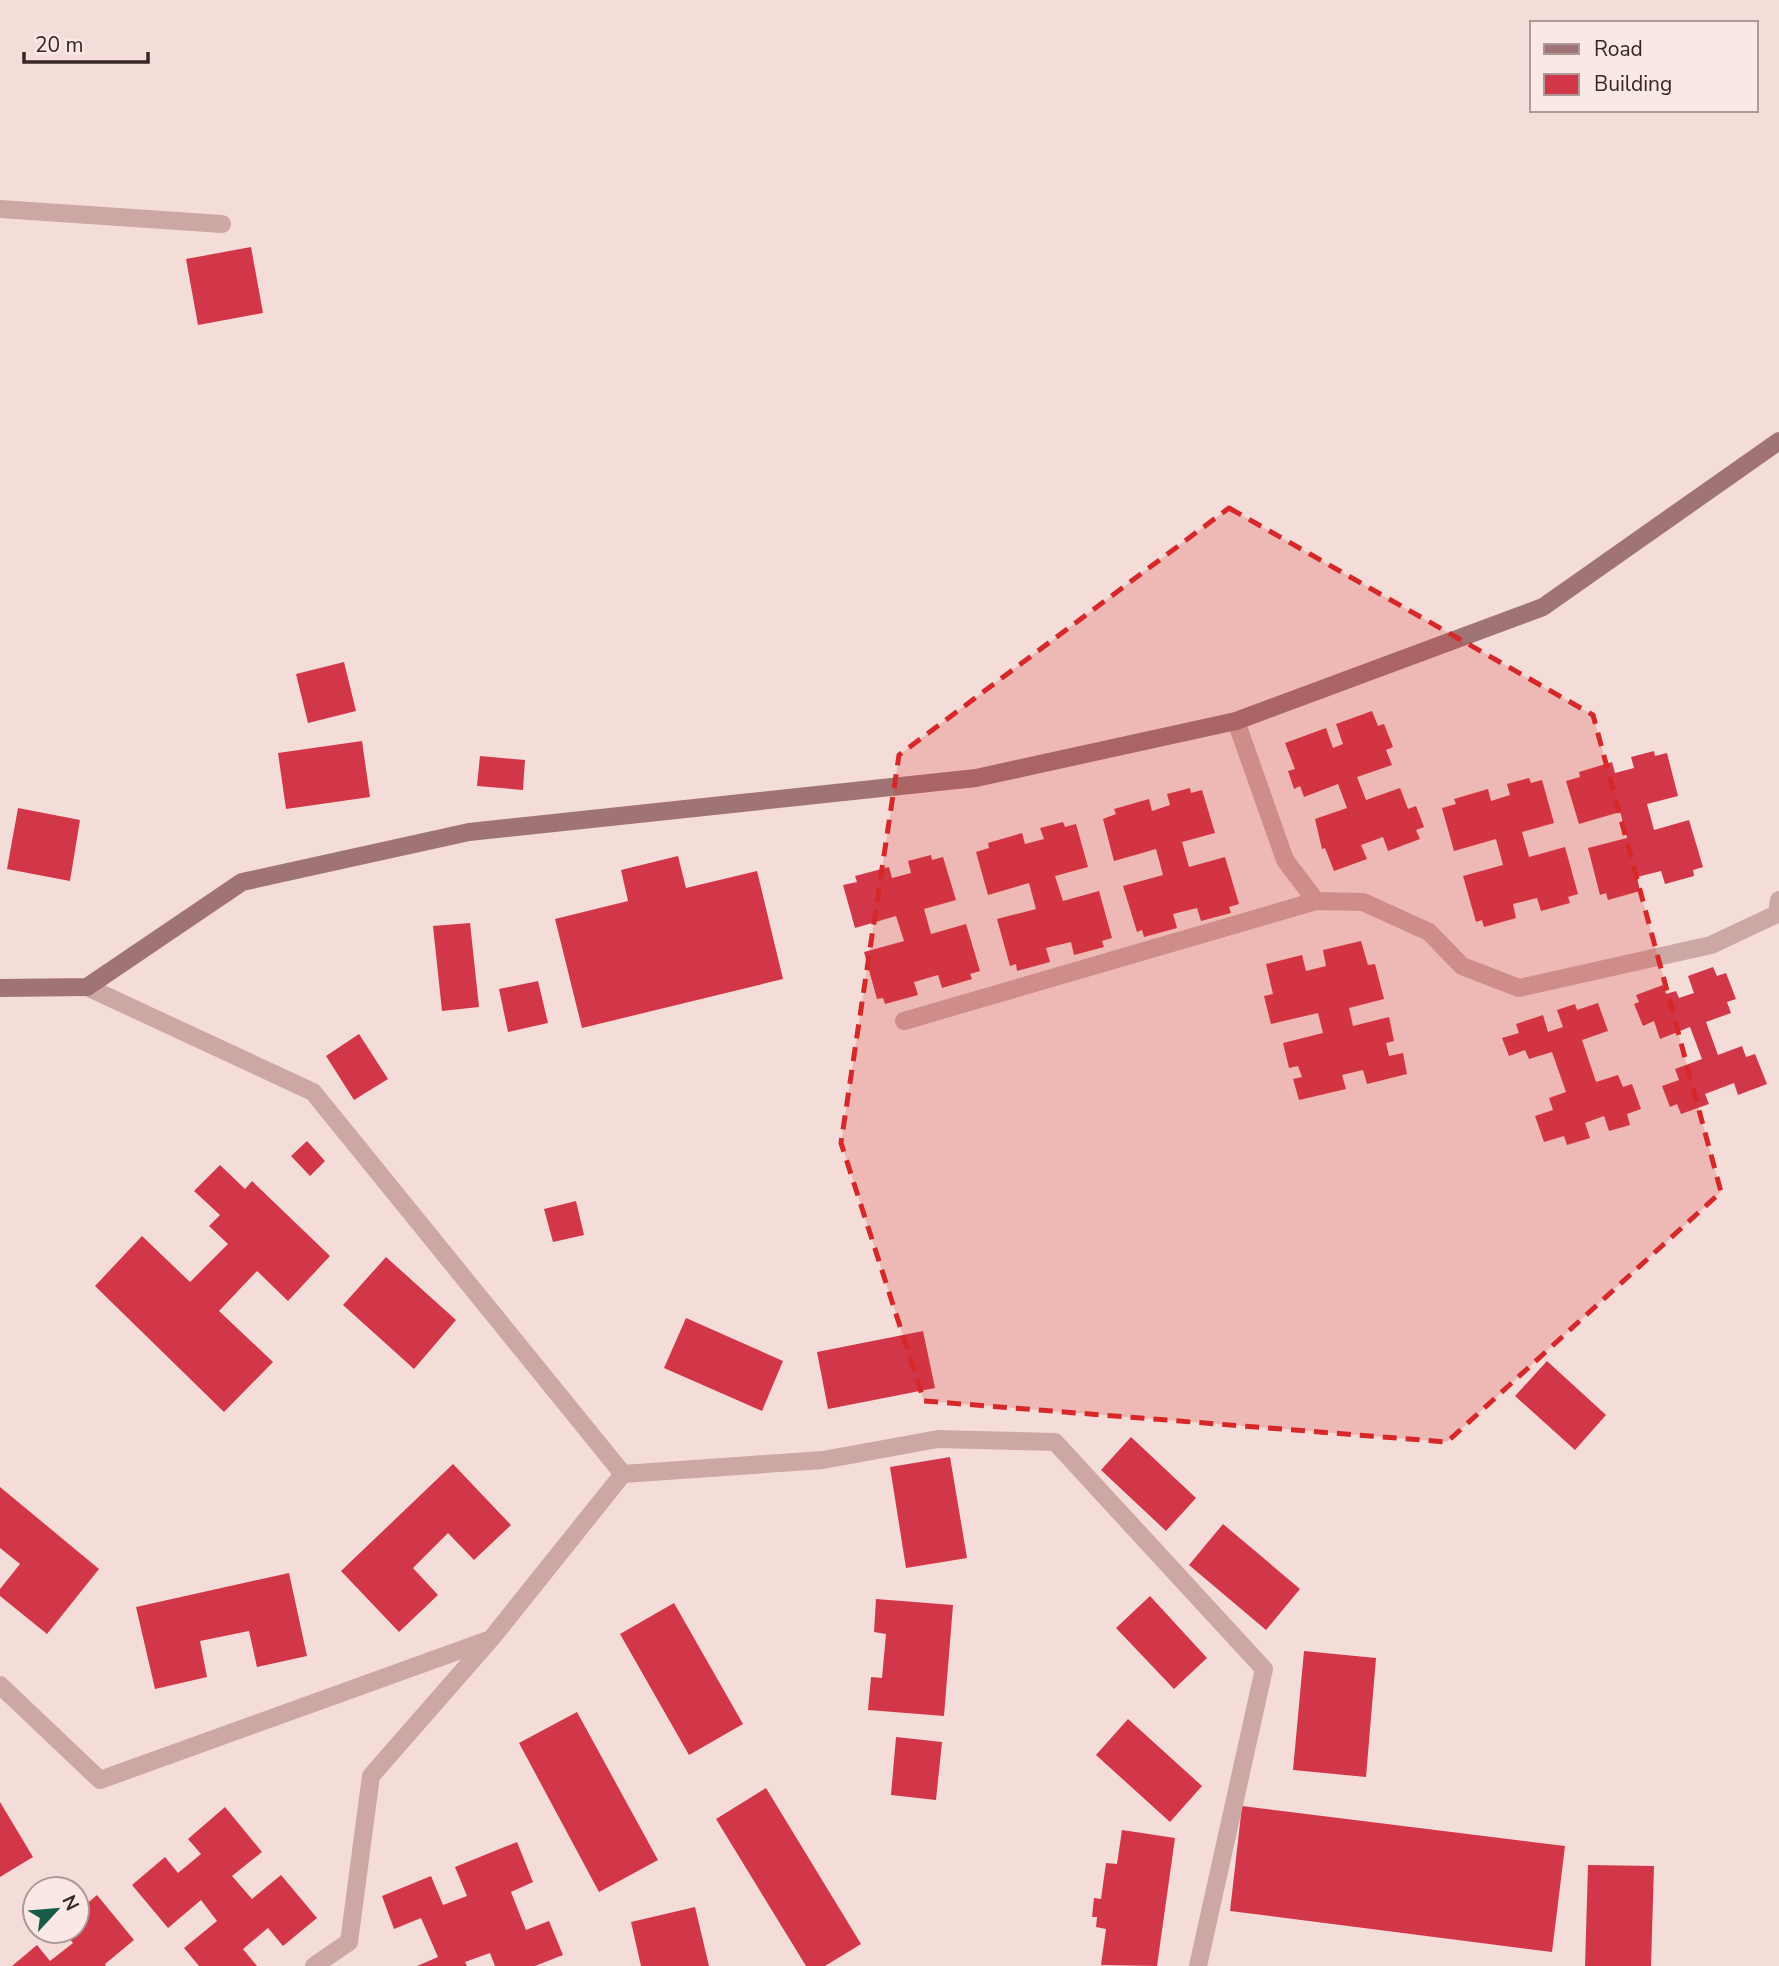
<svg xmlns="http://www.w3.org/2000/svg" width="1779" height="1966" font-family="'Nunito Sans',sans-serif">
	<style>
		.building { fill: #d23749 }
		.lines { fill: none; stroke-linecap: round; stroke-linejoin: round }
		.street { stroke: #cda7a3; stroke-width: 18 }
		.secondary { stroke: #a07474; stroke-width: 18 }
		.marked { fill: #d62828; fill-opacity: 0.2; stroke: #d62828; stroke-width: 5; stroke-dasharray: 14 9; stroke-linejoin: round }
	</style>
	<rect width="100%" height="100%" fill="#f4dcd8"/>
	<path class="building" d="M251,247L263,313L198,325L186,259Z
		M344,662L356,711L308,723L296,674Z
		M1372,711L1378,726L1384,724L1393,747L1386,750L1392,765L1357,777L1366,800L1400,788L1408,809L1416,806L1424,827L1416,830L1420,839L1388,851L1383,837L1361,845L1367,859L1334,871L1325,848L1322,849L1315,819L1347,808L1338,784L1304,797L1300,786L1294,789L1288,771L1295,769L1285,743L1326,728L1333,748L1343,744L1336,724Z
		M362,741L370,797L286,809L278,753Z
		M1654,751L1655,756L1667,753L1678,796L1647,804L1654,830L1689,820L1703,867L1693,870L1694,876L1665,884L1661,871L1637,877L1640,891L1608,900L1606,893L1600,895L1588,848L1627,838L1620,812L1579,824L1566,781L1580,777L1579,772L1612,762L1615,773L1634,768L1631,757Z
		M480,756L525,760L523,790L477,786Z
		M1529,778L1531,783L1542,780L1554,823L1522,832L1529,857L1565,847L1578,894L1568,897L1570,903L1541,911L1537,898L1513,904L1516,918L1484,927L1482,920L1476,922L1463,876L1503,865L1496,839L1454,851L1442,808L1456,804L1454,799L1488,789L1491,801L1510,795L1507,784Z
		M1190,788L1191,793L1202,790L1215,833L1182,842L1189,867L1225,857L1239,904L1229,907L1231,913L1201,921L1197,908L1173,914L1177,928L1144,937L1142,930L1137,932L1123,886L1163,875L1156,849L1114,861L1103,819L1116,814L1114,809L1149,799L1152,811L1170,805L1167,794Z
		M18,808L80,820L70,881L7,869Z
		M1063,822L1065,827L1076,824L1088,867L1055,876L1063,901L1099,891L1112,938L1102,941L1104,947L1074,955L1071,942L1046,948L1050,962L1017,971L1016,964L1010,966L997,919L1036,909L1029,883L988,895L976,852L989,848L988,843L1022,833L1025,844L1044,839L1040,828Z
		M931,855L932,860L943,857L956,900L924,909L931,934L966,924L980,971L970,974L972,979L942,988L938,975L914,982L918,995L885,1004L883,998L877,999L864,952L904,941L896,916L855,928L843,885L857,882L855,876L889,867L892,878L911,873L908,861Z
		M678,856L686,888L757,871L783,979L582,1028L555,919L628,901L621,870Z
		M470,923L479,1007L442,1011L433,926Z
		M1361,941L1368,965L1375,964L1384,999L1349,1008L1353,1026L1389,1017L1394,1041L1386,1043L1389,1056L1403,1053L1407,1074L1367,1084L1363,1070L1342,1075L1346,1089L1299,1100L1293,1079L1302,1077L1298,1066L1289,1068L1283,1043L1323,1033L1318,1013L1271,1024L1264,996L1273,994L1266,964L1302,955L1306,971L1326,966L1323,950Z
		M1713,967L1717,976L1726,973L1736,999L1727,1002L1731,1013L1706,1022L1718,1055L1742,1046L1746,1057L1755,1054L1767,1084L1738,1095L1734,1083L1705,1094L1709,1104L1681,1114L1677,1104L1670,1107L1662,1086L1679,1080L1675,1069L1702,1059L1690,1027L1660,1039L1654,1021L1643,1026L1634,1004L1639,1002L1636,995L1663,985L1666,994L1676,991L1679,998L1694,993L1688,976Z
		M538,981L548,1023L508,1032L499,989Z
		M1598,1003L1608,1031L1582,1040L1596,1082L1618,1075L1623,1087L1632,1084L1641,1109L1627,1114L1630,1125L1609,1131L1604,1116L1585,1123L1590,1138L1567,1145L1564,1136L1544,1142L1535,1116L1553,1110L1549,1098L1566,1092L1552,1052L1529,1059L1525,1050L1509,1056L1502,1038L1519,1033L1516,1024L1543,1015L1548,1032L1563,1027L1557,1010L1575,1004L1577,1010Z
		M359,1034L388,1079L354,1100L326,1056Z
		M307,1141L325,1161L310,1176L291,1156Z
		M220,1165L245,1189L252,1181L330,1256L288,1301L257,1271L219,1311L273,1362L224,1412L95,1286L142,1236L190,1282L228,1244L209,1226L220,1215L194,1191Z
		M576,1201L584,1235L553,1242L544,1209Z
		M386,1257L456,1320L414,1369L343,1305Z
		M686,1318L783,1361L762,1411L664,1368Z
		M923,1331L935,1388L828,1409L817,1352Z
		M1547,1361L1606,1415L1575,1450L1515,1396Z
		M1131,1437L1196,1498L1166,1531L1101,1470Z
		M950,1457L967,1558L906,1568L890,1467Z
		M453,1464L511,1525L474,1560L448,1533L413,1568L438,1595L399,1632L341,1571Z
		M0,1487L99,1569L47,1634L0,1596V1589L20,1564L0,1548Z
		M1223,1524L1300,1589L1266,1630L1189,1565Z
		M289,1573L307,1656L257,1667L249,1631L200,1641L207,1677L155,1689L136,1607Z
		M1150,1596L1207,1658L1174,1689L1116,1628Z
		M876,1599L953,1605L944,1716L868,1710L871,1677L882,1678L886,1634L874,1632Z
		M674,1603L743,1724L689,1755L620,1634Z
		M1304,1651L1376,1658L1366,1777L1293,1770Z
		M577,1712L658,1860L599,1892L519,1743Z
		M1128,1719L1202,1786L1170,1822L1096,1755Z
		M896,1737L942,1742L936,1800L891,1795Z
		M766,1788L861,1944L825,1966H806L716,1819Z
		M0,1802L33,1857L0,1877Z
		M1242,1806L1565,1846L1552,1952L1230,1911Z
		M225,1807L262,1852L232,1876L252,1899L281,1875L317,1918L283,1946L268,1928L243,1949L257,1966H199L184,1948L217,1921L201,1900L168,1928L132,1885L165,1857L178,1873L201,1854L188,1839Z
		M1122,1830L1175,1838L1157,1966L1101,1965L1106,1929L1096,1927L1097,1917H1092L1094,1898L1101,1899L1106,1863L1117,1864Z
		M517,1842L533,1882L511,1892L526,1930L549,1921L563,1955L535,1966H495L490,1953L465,1962L467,1966H417L438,1957L421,1918L394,1929L382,1896L431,1876L443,1905L467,1896L455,1867Z
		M1588,1865L1654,1866L1651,1966H1585Z
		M97,1895L134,1940L105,1964L106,1966H12L37,1945L50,1961L73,1943L63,1931H77V1912Z
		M695,1907L709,1966H641L631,1922Z"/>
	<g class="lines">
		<path class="street" d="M0,209L222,224
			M1236,721L1285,860L1316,901L1363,902L1429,932L1462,966L1519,988L1711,945L1777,914L1779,900
			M87,987L313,1092L623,1474
			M904,1021L1316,901
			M0,1685L100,1780L491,1639L623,1474L823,1460L938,1439L1055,1442L1264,1669L1198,1966
			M314,1966L349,1942L371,1776L489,1641"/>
		<path class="secondary" d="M0,988L87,987L242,882L469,832L976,778L1236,721L1543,607L1779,441"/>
	</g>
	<path class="marked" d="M1229,508L1593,715L1721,1192L1447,1442L924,1401L841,1143L899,755Z"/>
	<rect x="1530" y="21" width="228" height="91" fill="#fbe8e4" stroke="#ad9a98" stroke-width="2"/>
	<rect x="1544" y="44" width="35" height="10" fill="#a07474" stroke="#ad9a98" stroke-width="2"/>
	<text x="1594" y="56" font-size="21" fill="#372626">Road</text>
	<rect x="1544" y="74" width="35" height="21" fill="#d23749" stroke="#ad9a98" stroke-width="2"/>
	<text x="1594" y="91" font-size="21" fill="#372626">Building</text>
	<g transform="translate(56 1910) rotate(64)"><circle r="33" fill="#fbe8e4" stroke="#ad9a98" stroke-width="2"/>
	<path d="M0-5L12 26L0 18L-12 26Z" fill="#175c48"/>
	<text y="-10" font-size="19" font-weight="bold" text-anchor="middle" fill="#372626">N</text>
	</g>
	<path d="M24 52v10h124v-10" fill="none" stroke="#372626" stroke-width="3.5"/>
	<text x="35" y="52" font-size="21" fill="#372626" stroke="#fbe8e4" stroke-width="5" paint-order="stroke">20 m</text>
</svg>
